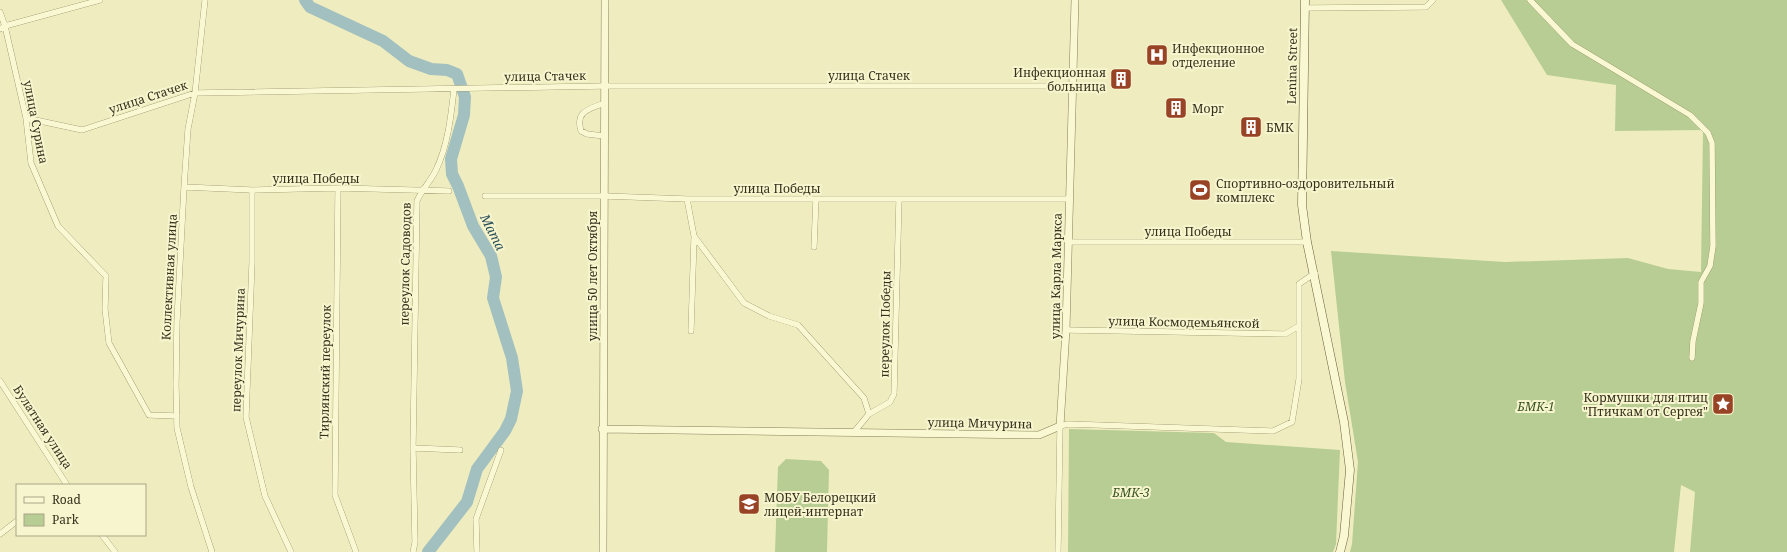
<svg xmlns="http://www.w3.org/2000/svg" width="1787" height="552" font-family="'Noto Serif',serif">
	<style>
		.green { fill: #b7cd93 }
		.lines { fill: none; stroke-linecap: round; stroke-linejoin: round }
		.river { stroke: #a2c0bf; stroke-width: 12 }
		.minor-casing { stroke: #887e57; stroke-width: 6 }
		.tertiary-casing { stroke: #887e57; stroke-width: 8 }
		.secondary-casing { stroke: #695e3a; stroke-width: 9 }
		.minor { stroke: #f9f8d2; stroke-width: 5.5 }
		.tertiary { stroke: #f9f8d2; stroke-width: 7 }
		.secondary { stroke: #f9f8d2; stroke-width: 8 }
		.labels { text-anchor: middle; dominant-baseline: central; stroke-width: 4; stroke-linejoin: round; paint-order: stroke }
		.poi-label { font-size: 12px; fill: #37301c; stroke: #f6f5ce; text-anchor: start }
		.street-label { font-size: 12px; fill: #37301c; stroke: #f6f5ce }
		.park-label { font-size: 12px; font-style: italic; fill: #3a5422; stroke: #f6f5ce }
		.water-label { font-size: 13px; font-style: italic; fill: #2b4e57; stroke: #f6f5ce }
	</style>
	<rect width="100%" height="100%" fill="#efedbf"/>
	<path class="green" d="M1501,0H1787V552H1690L1695,492L1681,485L1674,552H1350L1352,544L1358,462L1345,382L1331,251L1505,262L1628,258L1668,269L1701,272L1703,130L1615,131L1616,85L1547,75Z
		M1069,429L1214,433L1226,442L1340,450L1336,544L1333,552H1068Z
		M786,459L821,461L829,470L827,552H775L778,467Z"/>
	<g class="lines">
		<path class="river" d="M305,0L310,7L383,41L409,61L431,69L447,70L457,74L465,97L464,115L451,159L452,174L458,186L473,226L491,256L496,277L493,298L512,358L517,391L511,419L505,431L477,469L467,502L428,552"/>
		<g class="minor-casing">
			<path id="minor" d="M205,0L195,93L188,129L184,187L177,321L176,385L177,428L191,487L212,552
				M1530,0L1572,44L1690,115L1708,133L1712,143L1713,246L1710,266L1701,282V303L1693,341L1692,358
				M1305,8L1426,7L1433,0
				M0,12L5,26L26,118L31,163L58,226L106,276L105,309L109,343L149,415L177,416
				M0,29L5,26L100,0
				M26,118L82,130L195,93L605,86H1071
				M604,136L587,134L581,131C575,111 589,109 605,103
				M184,187L252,190L338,188L449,191
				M338,188L335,495L356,552
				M252,190V263L246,417L265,496L291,552
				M485,196H604L687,199H1069
				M687,199L694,236L744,303L769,316L798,325L864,398L869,414
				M1068,242H1307
				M814,247L816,199
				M1066,330L1285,334L1299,326
				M691,331L694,238
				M0,381L67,485
				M854,432L869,414L890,402L894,394L899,199
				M413,448L460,450
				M0,534L17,521
				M102,535L115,552
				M413,552L415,542L413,448L417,201C422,189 431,181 436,170C448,145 451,116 454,89
				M477,552L476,519L501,450
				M1058,552L1060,426L1068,424L1273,431L1292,422L1299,379V284L1315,273"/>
		</g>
		<g class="tertiary-casing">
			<path id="tertiary" d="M602,429L1039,435L1060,426L1066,330L1075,0
				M603,552L605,0"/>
		</g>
		<g class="secondary-casing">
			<path id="secondary" d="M1305,0L1302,205L1307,242L1344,422L1350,470L1344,536L1340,552"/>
		</g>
		<use href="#minor" class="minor"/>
		<use href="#tertiary" class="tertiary"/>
		<use href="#secondary" class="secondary"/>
	</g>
	<defs>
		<g id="hospital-square" transform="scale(1.15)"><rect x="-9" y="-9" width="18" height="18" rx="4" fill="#984326" stroke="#f6f5ce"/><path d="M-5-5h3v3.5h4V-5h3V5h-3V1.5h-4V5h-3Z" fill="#fff"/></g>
		<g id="building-square" transform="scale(1.15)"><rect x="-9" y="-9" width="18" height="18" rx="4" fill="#984326" stroke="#f6f5ce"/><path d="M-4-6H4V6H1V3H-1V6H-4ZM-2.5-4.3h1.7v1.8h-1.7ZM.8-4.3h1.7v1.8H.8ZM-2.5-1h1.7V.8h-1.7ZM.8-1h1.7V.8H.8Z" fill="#fff"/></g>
		<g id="stadium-square" transform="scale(1.15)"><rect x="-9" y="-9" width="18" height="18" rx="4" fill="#984326" stroke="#f6f5ce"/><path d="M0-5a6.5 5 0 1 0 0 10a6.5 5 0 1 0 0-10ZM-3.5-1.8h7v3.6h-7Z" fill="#fff"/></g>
		<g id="sight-square" transform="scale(1.15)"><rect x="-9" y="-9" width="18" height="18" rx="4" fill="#984326" stroke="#f6f5ce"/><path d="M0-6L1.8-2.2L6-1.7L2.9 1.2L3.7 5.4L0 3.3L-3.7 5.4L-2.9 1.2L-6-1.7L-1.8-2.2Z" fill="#fff"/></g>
		<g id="school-square" transform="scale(1.15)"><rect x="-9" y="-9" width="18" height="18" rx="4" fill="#984326" stroke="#f6f5ce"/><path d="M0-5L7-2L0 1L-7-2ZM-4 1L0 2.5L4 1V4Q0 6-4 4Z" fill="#fff"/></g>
	</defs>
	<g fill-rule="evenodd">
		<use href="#hospital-square" x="1157" y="55"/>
		<use href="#building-square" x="1121" y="79"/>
		<use href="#building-square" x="1176" y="108"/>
		<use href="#building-square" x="1251" y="127"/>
		<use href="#stadium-square" x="1200" y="190"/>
		<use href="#sight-square" x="1723" y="404"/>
		<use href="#school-square" x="749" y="504"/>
	</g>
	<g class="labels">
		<g class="poi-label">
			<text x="1172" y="48">Инфекционное<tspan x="1172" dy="14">отделение</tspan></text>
			<text x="1106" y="72" text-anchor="end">Инфекционная<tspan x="1106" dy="14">больница</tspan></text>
			<text x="1192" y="108">Морг</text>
			<text x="1266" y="127">БМК</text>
			<text x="1216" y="183">Спортивно-оздоровительный<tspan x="1216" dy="14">комплекс</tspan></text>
			<text x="1708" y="397" text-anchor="end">Кормушки для птиц<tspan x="1708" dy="14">"Птичкам от Сергея"</tspan></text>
			<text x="764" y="497">МОБУ Белорецкий<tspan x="764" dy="14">лицей-интернат</tspan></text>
		</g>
		<g class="street-label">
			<text transform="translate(1292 66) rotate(-89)">Lenina Street</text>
			<text x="869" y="75">улица Стачек</text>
			<text transform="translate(545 76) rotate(-1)">улица Стачек</text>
			<text transform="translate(148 97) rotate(-18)">улица Стачек</text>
			<text transform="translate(36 122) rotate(79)">улица Сурина</text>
			<text x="316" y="178">улица Победы</text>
			<text x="777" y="188">улица Победы</text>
			<text x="1188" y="231">улица Победы</text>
			<text transform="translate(405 264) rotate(-89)">переулок Садоводов</text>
			<text transform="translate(592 276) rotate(-90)">улица 50 лет Октября</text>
			<text transform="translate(1056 276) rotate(-89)">улица Карла Маркса</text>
			<text transform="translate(169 277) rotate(-87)">Коллективная улица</text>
			<text transform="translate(1184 322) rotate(1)">улица Космодемьянской</text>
			<text transform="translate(885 324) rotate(-89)">переулок Победы</text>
			<text transform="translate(238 350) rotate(-88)">переулок Мичурина</text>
			<text transform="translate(325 372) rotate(-89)">Тирлянский переулок</text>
			<text transform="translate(980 423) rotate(1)">улица Мичурина</text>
			<text transform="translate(43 427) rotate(57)">Булатная улица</text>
		</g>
		<g class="park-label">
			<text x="1536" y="406">БМК-1</text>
			<text x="1131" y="492">БМК-3</text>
		</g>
		<g class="water-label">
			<text transform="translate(493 232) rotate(63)">Мата</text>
		</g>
	</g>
	<rect x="16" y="484" width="130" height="52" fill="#f6f5ce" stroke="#aaa687"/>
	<rect x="24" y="497" width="20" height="6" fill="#f9f8d2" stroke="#aaa687"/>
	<text x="52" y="504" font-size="12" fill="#37301c">Road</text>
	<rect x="24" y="514" width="20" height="12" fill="#b7cd93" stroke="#aaa687"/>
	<text x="52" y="524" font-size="12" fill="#37301c">Park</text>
</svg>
